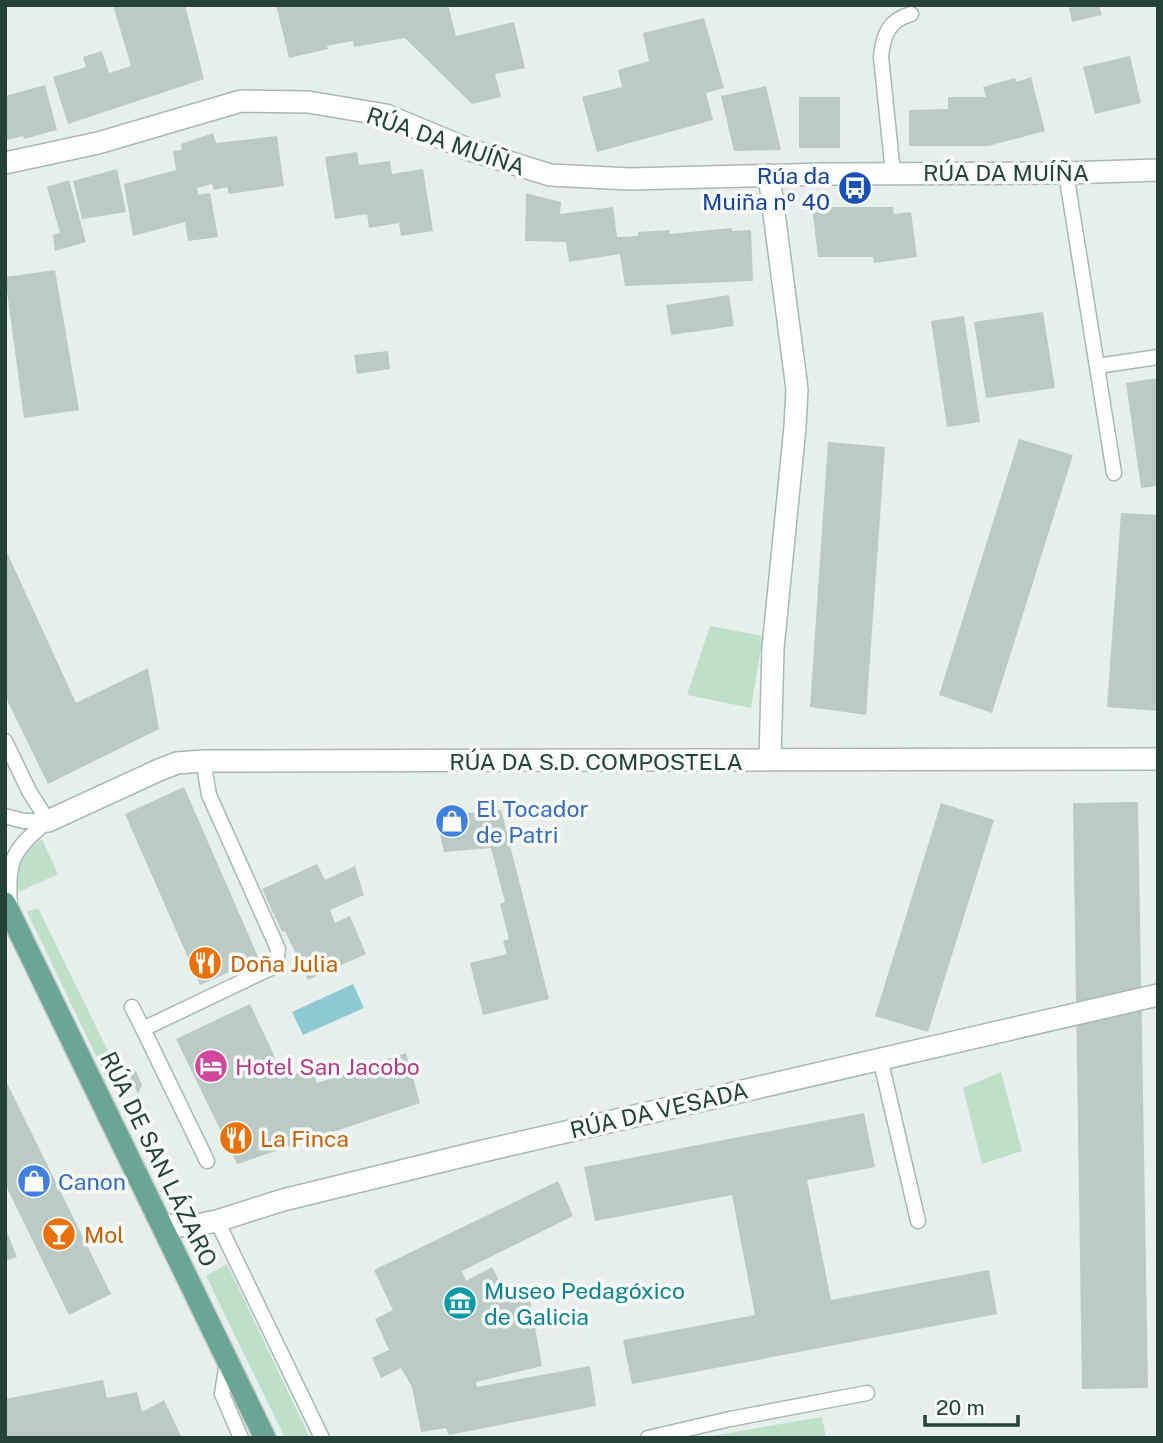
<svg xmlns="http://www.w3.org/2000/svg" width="1163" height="1443" font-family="'Public Sans',sans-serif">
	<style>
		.green { fill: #bfe0c8 }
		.water { fill: #8ec9d4 }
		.building { fill: #bbcac4 }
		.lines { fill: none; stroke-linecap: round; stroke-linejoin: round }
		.lane-casing { stroke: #a8b8b2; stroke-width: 17 }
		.street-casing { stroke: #a8b8b2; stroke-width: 24 }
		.primary-casing { stroke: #c2cac8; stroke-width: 24 }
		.lane { stroke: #fff; stroke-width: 14 }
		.street { stroke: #fff; stroke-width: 21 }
		.primary { stroke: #6aa596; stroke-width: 21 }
		.labels { text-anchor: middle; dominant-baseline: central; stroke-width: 7; stroke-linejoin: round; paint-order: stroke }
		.street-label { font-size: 23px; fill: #24423a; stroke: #f7fbf9 }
		.transit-label { font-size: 23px; fill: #164399; stroke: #f7fbf9; text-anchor: end }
		.shop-label { font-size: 23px; fill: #366cbe; stroke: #f7fbf9; text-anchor: start }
		.food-label { font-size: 23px; fill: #c56008; stroke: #f7fbf9; text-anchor: start }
		.hotel-label { font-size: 23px; fill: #b23c85; stroke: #f7fbf9; text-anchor: start }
		.culture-label { font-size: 23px; fill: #0d838f; stroke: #f7fbf9; text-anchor: start }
	</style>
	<rect width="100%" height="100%" fill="#e6efeb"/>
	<path class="green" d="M710,626L763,636L751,708L687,695Z
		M42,839L58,874L19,892C14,870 23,851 42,839Z
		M38,908L127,1090L110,1085L27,912Z
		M1001,1072L1022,1151L982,1164L963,1088Z
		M227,1264L310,1438H285L206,1276Z
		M822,1417L826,1438H700Z"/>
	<path class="water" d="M353,984L364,1008L303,1035L292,1012Z"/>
	<path class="building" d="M113,5H185L204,79L68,124L53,77L86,67L83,57L102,51L109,73L131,66Z
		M276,5H448L456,36L514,22L525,68L495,74L501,97L472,104L405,38L354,47L353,41L327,46L328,49L289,58Z
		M1080,5H1099L1102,15L1072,22L1069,8Z
		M704,18L724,88L706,93L713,120L597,152L582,97L622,87L618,70L649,61L643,33Z
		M1130,56L1141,103L1095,114L1083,67Z
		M1031,77L1045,131L988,146H909V110L948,109V97H986L983,87L1015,78L1017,82Z
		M45,85L57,130L24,139L23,136L6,140L5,96Z
		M766,86L781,150L734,151L721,96Z
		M799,97H840V148H799Z
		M213,133L216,143L277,136L284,186L229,194L227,187L214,190L212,184L197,188L198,195L210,193L218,237L188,241L185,222L133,236L124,184L176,170L173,151L182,150L181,144Z
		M357,152L359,165L390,161L392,174L423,169L433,231L401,236L399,223L369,228L367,214L335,219L325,157Z
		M117,169L126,212L82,219L73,181Z
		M69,180L86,242L55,251L53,235L60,233L47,187Z
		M526,193L561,202L560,214L613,207L617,237L638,236V232L670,230L669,234L732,228V231L751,230L753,281L625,286L620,254L569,262L566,242L525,241Z
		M812,207H893L894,214L911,212L917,257L874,263L873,257H818Z
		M55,270L79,410L24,418L5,277Z
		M729,295L734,326L671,335L666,305Z
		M1043,312L1055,388L986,398L974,322Z
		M964,316L980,422L947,427L931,321Z
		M388,351L390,369L357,374L354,355Z
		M1158,378V486L1141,488L1126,383Z
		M1019,439L1073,455L992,713L939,695Z
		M828,442L885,447L866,715L810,707Z
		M1121,513L1158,515V711L1107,707Z
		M5,548L76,703L148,668L159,729L48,784L5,696Z
		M184,787L259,959L200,985L125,814Z
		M1138,802L1148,1388L1082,1389L1073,803Z
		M941,803L994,820L928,1032L875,1016Z
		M501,810L549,999L483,1015L470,963L507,954L503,941L509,939L500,904L505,902L491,848L444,852L436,816Z
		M317,864L325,880L355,866L364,895L330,910L335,923L350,916L366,954L308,980L285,931L282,932L262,889Z
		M250,1004L273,1053L280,1077L313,1069L317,1083L406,1053L420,1103L237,1164L176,1039Z
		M136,1071L142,1085L138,1094L128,1074Z
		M5,1079L111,1294L69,1315L5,1184Z
		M864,1113L875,1167L807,1180L831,1300L989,1270L997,1314L632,1384L623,1340L755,1315L732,1195L595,1221L584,1167Z
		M558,1181L573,1216L462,1271L466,1281L492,1267L507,1296L529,1294L542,1366L476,1382L477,1387L590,1366L596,1406L449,1435L446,1428L421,1432L412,1387L401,1368L381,1378L372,1358L389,1350L375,1319L393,1310L374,1270Z
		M5,1227L17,1257L5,1261Z
		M103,1380L107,1398L137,1392L142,1412L164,1400L182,1438H5V1399Z"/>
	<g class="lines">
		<g class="lane-casing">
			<path id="lane" d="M893,173L881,57C883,35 889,20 911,14
				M1066,173L1114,473
				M1097,366L1158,357
				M5,741L29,791L48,821
				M5,816L24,821H48
				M10,912C8,862 8,853 48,821
				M132,1007L143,1029L273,967L277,957L278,949L209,795L203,761
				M143,1029L207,1161
				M880,1058L918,1221
				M217,1221L322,1438
				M227,1362L222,1394L241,1438
				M648,1438L730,1419L867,1393"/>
		</g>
		<g class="street-casing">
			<path id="street" d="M5,163L98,143L241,101L308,102L386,115L470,150L550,175L630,179L826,174L1066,173L1158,170
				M769,175L797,389L795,427L773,648L770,760
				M48,821L159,770L177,763L203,761L1158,759
				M162,1225L191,1226L217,1221L283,1200L479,1152L1158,995"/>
		</g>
		<g class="primary-casing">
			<path id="primary" d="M5,903L265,1438"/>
		</g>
		<use href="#lane" class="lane"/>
		<use href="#street" class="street"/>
		<use href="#primary" class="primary"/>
	</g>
	<defs>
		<g id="bus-disc" transform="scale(1.75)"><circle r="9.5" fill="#1a4fb4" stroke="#f7fbf9"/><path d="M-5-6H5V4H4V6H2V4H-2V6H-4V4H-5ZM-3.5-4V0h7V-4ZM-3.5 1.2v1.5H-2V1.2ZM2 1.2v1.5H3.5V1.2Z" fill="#fff"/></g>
		<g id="shop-disc" transform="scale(1.75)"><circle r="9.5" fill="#3f7fe0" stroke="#f7fbf9"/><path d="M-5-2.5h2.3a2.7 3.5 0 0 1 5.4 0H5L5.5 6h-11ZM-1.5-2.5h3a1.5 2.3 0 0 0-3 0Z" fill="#fff"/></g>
		<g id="restaurant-disc" transform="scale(1.75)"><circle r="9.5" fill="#e8710a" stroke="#f7fbf9"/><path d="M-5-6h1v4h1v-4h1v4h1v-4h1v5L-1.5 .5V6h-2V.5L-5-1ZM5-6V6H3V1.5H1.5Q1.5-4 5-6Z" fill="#fff"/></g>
		<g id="hotel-disc" transform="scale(1.75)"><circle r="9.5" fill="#d1479c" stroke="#f7fbf9"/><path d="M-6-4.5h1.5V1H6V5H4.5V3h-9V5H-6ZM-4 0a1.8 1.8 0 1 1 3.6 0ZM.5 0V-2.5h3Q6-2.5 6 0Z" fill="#fff"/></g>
		<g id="bar-disc" transform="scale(1.75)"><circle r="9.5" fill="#e8710a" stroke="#f7fbf9"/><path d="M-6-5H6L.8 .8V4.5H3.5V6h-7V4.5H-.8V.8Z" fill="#fff"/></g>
		<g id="museum-disc" transform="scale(1.75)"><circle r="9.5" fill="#0f9aa8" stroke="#f7fbf9"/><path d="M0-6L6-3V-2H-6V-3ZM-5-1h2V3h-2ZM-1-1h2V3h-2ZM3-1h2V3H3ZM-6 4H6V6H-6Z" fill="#fff"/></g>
	</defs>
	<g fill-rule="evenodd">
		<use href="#bus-disc" x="855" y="188"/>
		<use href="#shop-disc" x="452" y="821"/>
		<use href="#restaurant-disc" x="205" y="963"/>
		<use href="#hotel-disc" x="211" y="1066"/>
		<use href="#restaurant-disc" x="236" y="1138"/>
		<use href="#shop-disc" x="34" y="1181"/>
		<use href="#bar-disc" x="59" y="1234"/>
		<use href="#museum-disc" x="460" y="1303"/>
	</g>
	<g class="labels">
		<g class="street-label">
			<text transform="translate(446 141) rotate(19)">RÚA DA MUÍÑA</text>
			<text x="1006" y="172">RÚA DA MUÍÑA</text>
			<text x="596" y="761">RÚA DA S.D. COMPOSTELA</text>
			<text transform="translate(659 1110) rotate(-13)">RÚA DA VESADA</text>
			<text transform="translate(159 1159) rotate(64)">RÚA DE SAN LÁZARO</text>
		</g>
		<g class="transit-label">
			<text x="830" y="175">Rúa da<tspan x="830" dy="26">Muiña nº 40</tspan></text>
		</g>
		<g class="shop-label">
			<text x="476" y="808">El Tocador<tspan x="476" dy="26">de Patri</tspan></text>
			<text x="58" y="1181">Canon</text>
		</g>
		<g class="food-label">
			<text x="230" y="963">Doña Julia</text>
			<text x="260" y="1138">La Finca</text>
			<text x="84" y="1234">Mol</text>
		</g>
		<g class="hotel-label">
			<text x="235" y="1066">Hotel San Jacobo</text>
		</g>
		<g class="culture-label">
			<text x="484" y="1290">Museo Pedagóxico<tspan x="484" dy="26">de Galicia</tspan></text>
		</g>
	</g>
	<rect width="1163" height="1443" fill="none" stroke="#24423a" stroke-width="14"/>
	<path d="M925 1415v10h93v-10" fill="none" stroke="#24423a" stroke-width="3.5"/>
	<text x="936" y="1415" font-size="21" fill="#24423a" stroke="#f7fbf9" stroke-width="5" paint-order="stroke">20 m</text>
</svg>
